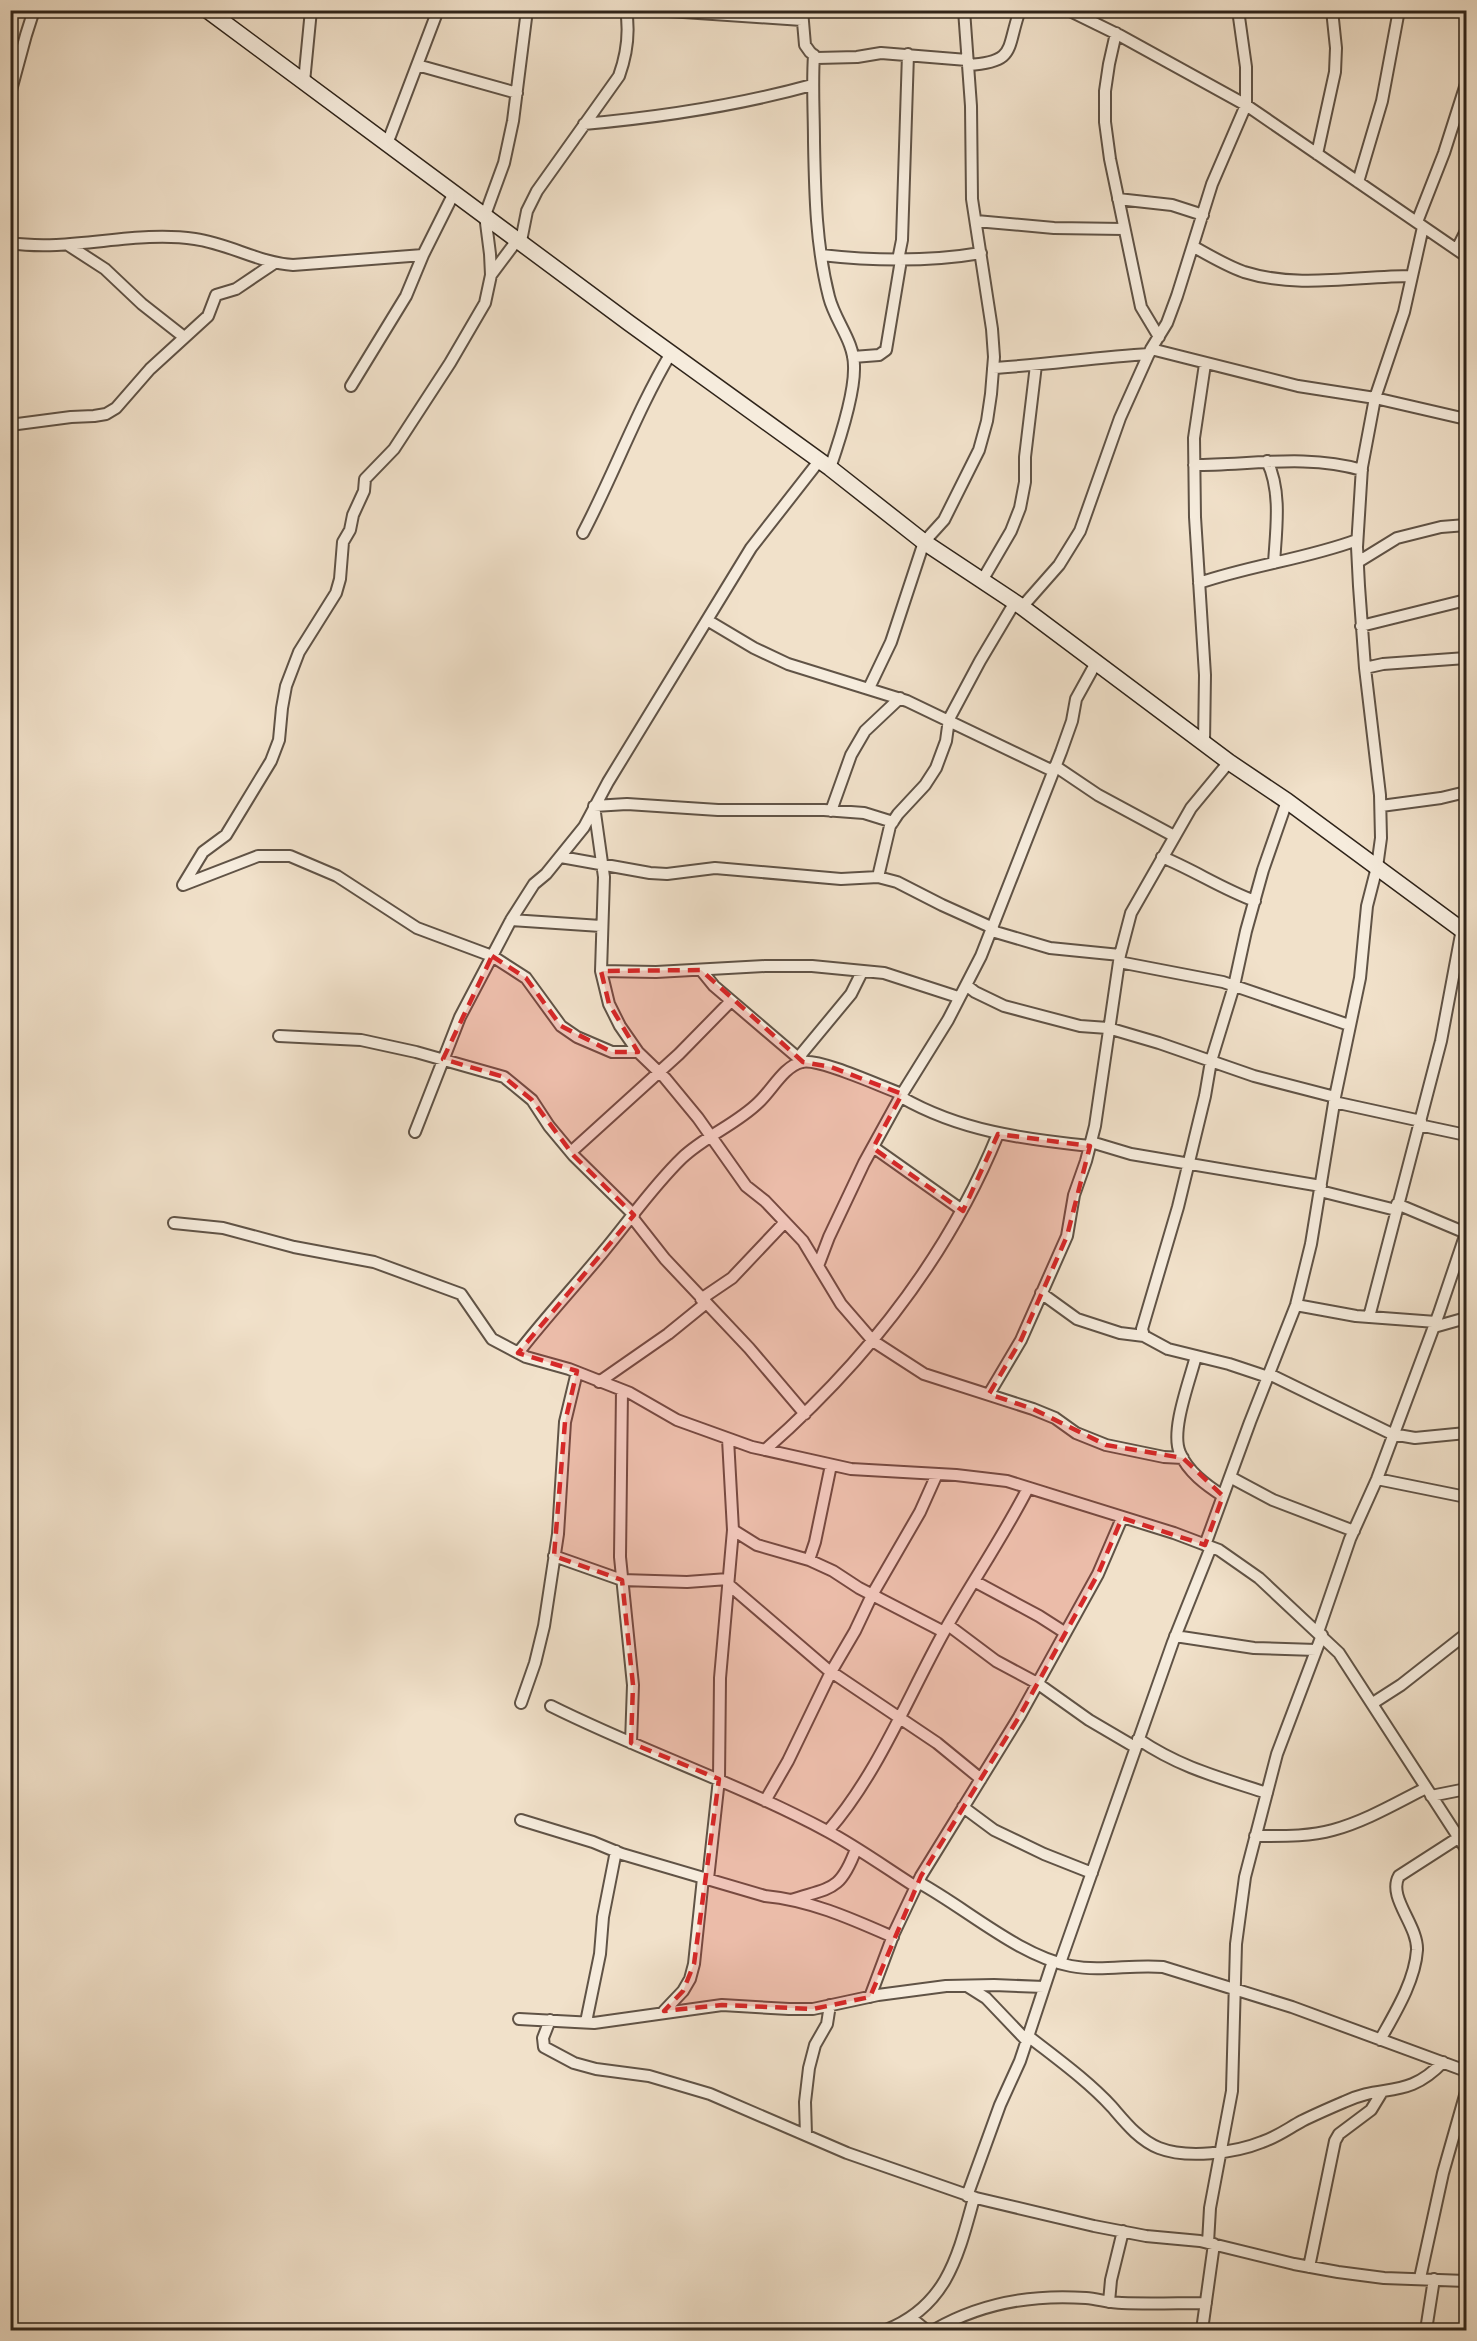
<svg xmlns="http://www.w3.org/2000/svg" width="1477" height="2341" font-family="Alegreya,serif">
	<style>
		.lines { fill: none; stroke-linecap: round; stroke-linejoin: round }
		.street-casing { stroke: #605346; stroke-width: 14 }
		.secondary-casing { stroke: #2f241a; stroke-width: 18 }
		.street { stroke: #f6ecdd; stroke-width: 10 }
		.secondary { stroke: #f6ecdd; stroke-width: 15 }
		.marked { fill: #d62828; fill-opacity: 0.2; stroke: #d62828; stroke-width: 4.5; stroke-dasharray: 12 8; stroke-linejoin: round }
	</style>
	<rect width="100%" height="100%" fill="#f1e1ca"/>
	<filter id="stains"><feTurbulence type="fractalNoise" baseFrequency=".00333" numOctaves="4"/><feColorMatrix values="0 0 0 0 .2 0 0 0 0 .09 0 0 0 0 .02 0 0 0 .5 -.17"/></filter>
	<radialGradient id="worn" r=".72"><stop offset=".6" stop-color="#630" stop-opacity="0"/><stop offset="1" stop-color="#630" stop-opacity=".3"/></radialGradient>
	<g class="lines">
		<g class="street-casing">
			<path id="street" d="M654,10L802,20
				M802,10L805,45L810,52L817,58L857,57L881,53L967,60
				M1068,10L1119,35L1246,105L1466,256
				M1116,33L1109,64L1105,91V122L1110,159L1141,307L1159,337
				M814,55C812,84 814,113 814,142C815,195 816,246 829,297C835,321 854,341 854,366C855,392 839,442 830,468
				M417,65L517,93
				M968,65C1017,62 1006,49 1020,10
				M304,82L311,10
				M10,94L26,35L34,10
				M584,124C662,117 736,106 812,85
				M387,144L438,10
				M1317,154L1335,72L1336,48L1332,10
				M1358,182L1382,101L1399,10
				M1118,199L1172,205L1203,215
				M976,221L1054,228L1124,229
				M1417,222L1444,153L1466,84
				M521,241L527,211L537,191L619,76C627,54 630,34 626,10
				M10,243C72,252 134,230 195,239C230,244 259,263 293,265L423,255
				M68,245L105,269L142,304L184,337
				M1194,247C1210,256 1227,266 1244,272C1298,289 1357,276 1412,276
				M1457,249L1466,231
				M821,255C874,261 928,262 981,253
				M898,260L902,240L908,54
				M491,275L518,239
				M1151,349L1298,386L1375,398L1466,419
				M853,357L879,355L886,350L901,260
				M993,368C1045,365 1097,357 1149,354
				M351,386L406,296L423,255L454,193
				M10,425L71,417L94,416L106,414L116,408L150,369L208,316L216,295L236,289L273,264
				M1267,461C1282,491 1276,531 1274,563
				M1194,465C1250,465 1308,454 1362,470
				M583,533C614,474 637,410 671,353
				M1358,562L1397,538L1441,527L1466,525
				M983,579L1011,531L1020,508L1025,482V457L1036,365
				M1199,583C1251,565 1306,559 1357,540
				M1022,607L1059,565L1080,531L1120,418L1151,349L1167,323L1177,296L1212,184L1246,105V67L1238,10
				M707,620L754,648L788,664L907,701L1053,771
				M1361,626L1466,600
				M1365,668L1383,664L1466,658
				M869,688L891,642L924,542L944,520L979,450L987,421L991,394L994,357L992,329L972,199L971,106L964,10
				M1204,743L1205,675L1195,517L1194,438L1205,364
				M1055,766L1098,795L1174,836
				M1381,806L1441,798L1466,792
				M831,811L851,755L865,731L900,698
				M893,822L864,813L824,810H718L627,804L594,806L604,877L601,971L609,1004L620,1026L638,1052L665,1078L698,1118L746,1186L765,1201L803,1241L841,1304L873,1341L924,1374L1033,1409L1055,1418L1076,1433L1106,1445L1164,1457L1183,1458
				M561,857L650,873L667,874L715,868L841,879L878,877L897,882L942,905L993,928
				M1162,857C1194,870 1222,889 1255,901
				M878,877L890,826L898,814L925,785L936,768L946,741L949,719L980,661L1015,602
				M183,885L203,852L226,835L271,761L279,740L282,708L286,686L299,652L336,593L340,579L343,542L350,530L353,515L364,491L365,479L394,449L450,363L485,303L491,275L490,254L485,215L504,163L513,121L527,10
				M183,885L258,856H290L337,876L417,928L492,956L526,978L561,1026L577,1037L612,1052H638
				M511,920L601,926
				M992,931L1050,948L1120,955
				M1119,962L1223,982L1349,1025
				M701,970L714,986L803,1062
				M601,971L656,972L765,966H812L884,973L958,997
				M966,985L975,992L1004,1006L1080,1026L1108,1028L1159,1043L1254,1076L1335,1097
				M279,1036L361,1040L416,1052L504,1077L532,1100L549,1126L574,1156L634,1215
				M798,1058L851,994L862,972
				M901,1097C960,1131 1023,1139 1090,1146
				M1334,1102L1421,1121
				M1419,1125L1466,1135
				M415,1132L460,1017L511,920L534,884L546,874L584,827L608,782L751,548L819,461
				M1091,1142L1131,1154L1321,1186
				M873,1147L962,1210
				M571,1152L679,1054L731,1001
				M1320,1191L1396,1210
				M1397,1204L1466,1233
				M632,1217L665,1259L749,1348L805,1414
				M174,1223L223,1228L294,1247L374,1262L461,1294L492,1339L526,1357L569,1369L630,1393L677,1420L752,1447L851,1469L956,1475L1007,1481L1174,1533L1219,1550L1259,1578L1339,1653L1466,1849
				M818,1266L829,1237L864,1163L902,1094L948,1020L981,956L1061,752L1072,721L1076,699L1097,661
				M1041,1293L1077,1319L1120,1333L1144,1336
				M701,1299L732,1278L785,1222
				M1296,1305L1356,1316L1436,1322
				M1369,1317L1441,1041L1462,929
				M1434,1327L1466,1318
				M518,1353C545,1318 575,1286 603,1252C629,1221 653,1186 682,1158C705,1136 737,1124 759,1102C772,1090 784,1066 802,1062C820,1058 882,1087 902,1094
				M1196,1356C1190,1380 1170,1431 1180,1453C1188,1472 1206,1485 1223,1496
				M1269,1374L1392,1434L1415,1438L1466,1433
				M1268,1377L1229,1364L1168,1349L1144,1336L1142,1329L1178,1207L1205,1096L1211,1061L1234,986L1246,931L1263,870L1287,801
				M599,1382L668,1334L705,1304
				M622,1390L620,1557L633,1685L631,1743
				M989,1394L1021,1340L1067,1236L1074,1195L1086,1161L1095,1126L1120,955L1131,913L1191,808L1229,762
				M765,1450C864,1363 948,1257 998,1134
				M1230,1477L1273,1500L1354,1531
				M1377,1479L1466,1497
				M733,1530L757,1545L809,1560L833,1571L859,1588L944,1632
				M1205,1545L1250,1422L1296,1305L1311,1244L1335,1097L1360,978L1367,906L1377,867L1381,838L1380,795L1365,668L1359,586L1357,547L1362,467L1375,398L1404,312L1423,227
				M554,1556L622,1580L687,1582L728,1579
				M809,1560L815,1542L831,1465
				M974,1581L1039,1616L1064,1632
				M728,1584L827,1669L937,1743L981,1779
				M948,1625L996,1661L1037,1683L1089,1720L1135,1747
				M1318,1632L1350,1539L1377,1479L1439,1313L1466,1233
				M1175,1636L1254,1648L1316,1650
				M521,1703L535,1663L544,1626L558,1534L565,1422L577,1372
				M1373,1703L1401,1685L1466,1634
				M551,1706C641,1751 737,1783 827,1831C857,1847 886,1868 916,1887
				M1138,1739C1181,1768 1218,1777 1267,1793
				M1431,1796L1466,1789
				M765,1801L788,1761L831,1672L855,1631L872,1595L920,1512L937,1474
				M963,1807L994,1830L1044,1854L1092,1873
				M521,1820L593,1842L622,1854L765,1896C810,1900 852,1919 893,1937
				M828,1831C878,1774 908,1696 945,1630C972,1582 1003,1537 1028,1488
				M1255,1836C1281,1836 1308,1837 1333,1830C1366,1821 1396,1803 1426,1788
				M708,1879L719,1779L720,1678L733,1530L728,1439
				M918,1882C966,1908 1019,1956 1071,1966C1102,1972 1132,1964 1163,1967L1292,2007L1466,2071
				M791,1900C831,1887 840,1892 856,1849
				M1060,1963L1173,1642L1211,1547
				M967,1986L986,1998L1027,2041
				M870,1997L894,1933L921,1876L1019,1717L1098,1574L1122,1518
				M664,2011L683,1991L690,1979L694,1964L703,1878
				M519,2019L594,2023L722,2005L789,2009H813L878,1995L946,1986L994,1985L1044,1987
				M550,2020L543,2038L544,2047L574,2063L596,2069L649,2076L710,2094L847,2153L976,2198L1094,2226L1146,2236L1200,2241L1294,2264L1338,2272L1384,2278L1466,2281
				M586,2022L600,1954L603,1917L616,1851
				M1028,2036C1056,2058 1087,2080 1112,2107C1125,2122 1139,2140 1159,2148C1187,2159 1235,2153 1262,2142C1277,2137 1289,2128 1302,2121C1316,2114 1330,2108 1344,2102C1383,2083 1407,2100 1443,2062
				M1380,2040C1395,2013 1415,1981 1417,1950C1418,1925 1387,1897 1399,1876L1458,1838
				M806,2135L805,2102L809,2068L815,2045L827,2024L830,2005
				M967,2196L1000,2105L1020,2061L1053,1961
				M1208,2243L1210,2208L1232,2091L1236,1944L1245,1877L1277,1754L1322,1635
				M1309,2267L1335,2141L1339,2134L1371,2110L1382,2092
				M1420,2278L1443,2173L1466,2092
				M1109,2302L1111,2280L1123,2231
				M911,2318L926,2330
				M886,2330C947,2306 958,2256 974,2198
				M934,2330C981,2303 1031,2294 1086,2298C1098,2299 1110,2303 1122,2303C1150,2304 1178,2303 1206,2303
				M1202,2330L1214,2244
				M1426,2330L1434,2279"/>
		</g>
		<g class="secondary-casing">
			<path id="secondary" d="M207,10L629,323L830,468L924,542L1022,607L1229,762L1287,801L1466,933"/>
		</g>
		<use href="#street" class="street"/>
		<use href="#secondary" class="secondary"/>
	</g>
	<path class="marked" d="M492,956L526,978L561,1026L612,1052H638L609,1004L601,971L701,970L803,1062L831,1067L902,1094L873,1148L963,1211L998,1134L1090,1146L1067,1236L1021,1340L989,1394L1033,1409L1106,1445L1183,1458L1223,1496L1205,1545L1122,1518L1098,1574L1019,1717L921,1876L870,1997L813,2009L722,2005L664,2011L683,1991L694,1964L719,1779L631,1743L633,1685L622,1580L554,1556L565,1422L577,1371L518,1353L634,1215L574,1156L532,1100L504,1077L443,1059Z"/>
	<rect width="1477" height="2341" fill="none" stroke="#f1e1ca" stroke-width="36"/>
	<rect x="12" y="12" width="1453" height="2317" fill="none" stroke="#2f241a" stroke-width="3"/>
	<rect x="18" y="18" width="1441" height="2305" fill="none" stroke="#2f241a" stroke-width="1.5"/>
	<rect width="100%" height="100%" filter="url(#stains)"/>
	<rect width="100%" height="100%" fill="url(#worn)"/>
</svg>
